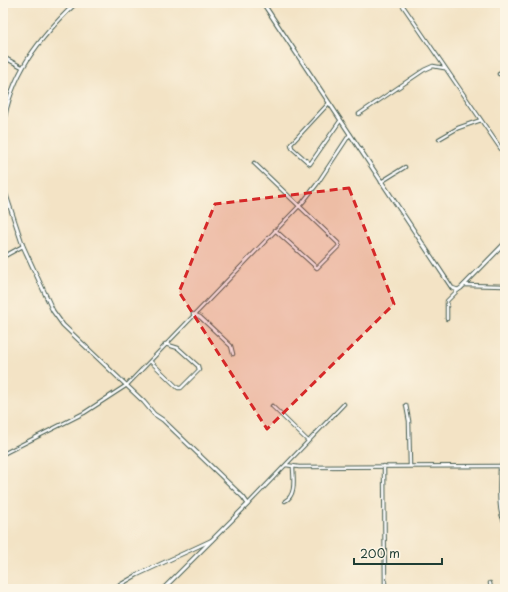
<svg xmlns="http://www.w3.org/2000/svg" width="508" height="592" font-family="'Playpen Sans',sans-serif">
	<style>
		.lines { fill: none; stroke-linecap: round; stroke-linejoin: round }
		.minor-casing { stroke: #3f564a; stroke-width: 4.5 }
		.tertiary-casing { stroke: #3f564a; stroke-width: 5 }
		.minor { stroke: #fff; stroke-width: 2.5 }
		.tertiary { stroke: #fff; stroke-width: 3 }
		.marked { fill: #d62828; fill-opacity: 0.2; stroke: #d62828; stroke-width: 3; stroke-dasharray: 8 5; stroke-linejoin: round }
	</style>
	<rect width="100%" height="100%" fill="#fcf5e5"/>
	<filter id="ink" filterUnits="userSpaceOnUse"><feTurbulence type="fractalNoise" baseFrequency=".025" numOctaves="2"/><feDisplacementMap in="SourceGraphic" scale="8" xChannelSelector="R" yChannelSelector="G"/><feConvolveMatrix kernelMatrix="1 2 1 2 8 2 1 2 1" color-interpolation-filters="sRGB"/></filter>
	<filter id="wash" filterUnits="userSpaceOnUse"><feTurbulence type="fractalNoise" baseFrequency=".012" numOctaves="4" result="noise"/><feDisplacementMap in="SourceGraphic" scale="16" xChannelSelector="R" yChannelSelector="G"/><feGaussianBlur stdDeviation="0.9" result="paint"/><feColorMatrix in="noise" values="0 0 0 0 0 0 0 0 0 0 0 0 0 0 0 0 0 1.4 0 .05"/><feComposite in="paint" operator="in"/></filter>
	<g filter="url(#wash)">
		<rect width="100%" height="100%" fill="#f3e3c5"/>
	</g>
	<g filter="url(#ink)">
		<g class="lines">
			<g class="minor-casing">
				<path id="minor" d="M401,3L505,155
					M3,57L22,67
					M499,74L505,71
					M329,103L291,144L292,148L310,164L340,121
					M359,114L424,70L433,66L444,68
					M439,139L458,128L481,120
					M254,163L338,243L339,246L317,268L275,230
					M381,182L405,167
					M3,257L23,246
					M464,285L505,286
					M193,314L200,317L231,346L233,354
					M447,319V301L458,290
					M150,361L178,388H181L199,370L198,366L178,348L165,344
					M406,405L409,421L410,466
					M272,406L308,441
					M3,454L84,413L127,385L303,202L317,184L350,134
					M286,465L299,467L505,466
					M384,466L385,589
					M500,466C500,477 497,515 505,522
					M285,501C297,495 293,477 293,466
					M248,504L344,404
					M490,583L491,589
					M113,589L137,575L212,540"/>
			</g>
			<g class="tertiary-casing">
				<path id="tertiary" d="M263,3L452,288L458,290L461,288L505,243
					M3,126C11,74 38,39 76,3
					M3,186L23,246L53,311L63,325L144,402L154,414L163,420L243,497L248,504L163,589"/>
			</g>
			<use href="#minor" class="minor"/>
			<use href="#tertiary" class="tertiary"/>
		</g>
	</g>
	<path class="marked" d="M349,188L394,304L267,429L179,292L215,204Z"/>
	<rect width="508" height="592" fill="none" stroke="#fcf5e5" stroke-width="16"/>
	<path d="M354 558v6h88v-6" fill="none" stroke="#1f3d34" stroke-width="2"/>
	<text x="360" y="558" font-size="12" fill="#1f3d34" stroke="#fcf5e5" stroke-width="3" paint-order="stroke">200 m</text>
</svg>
